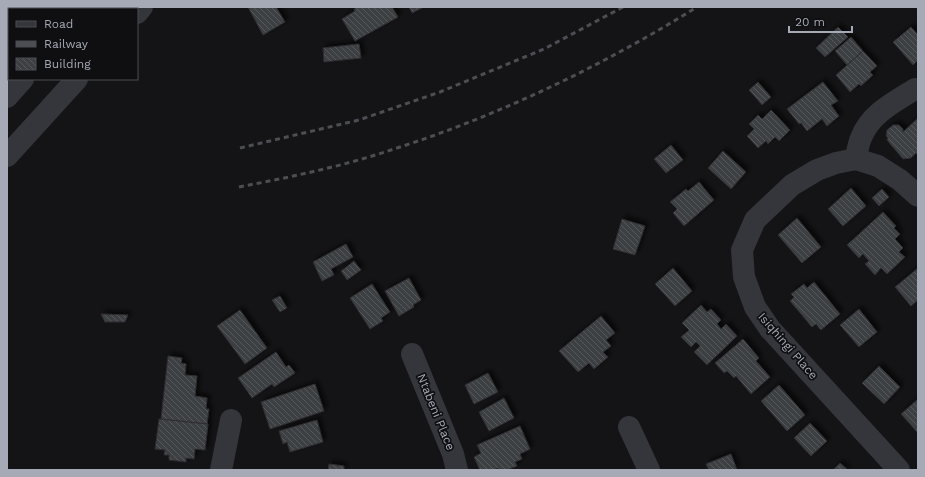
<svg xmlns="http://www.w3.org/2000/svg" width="925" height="477" viewBox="0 0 925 477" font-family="'Work Sans',sans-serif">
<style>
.building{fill:url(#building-back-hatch);stroke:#2e2e32;filter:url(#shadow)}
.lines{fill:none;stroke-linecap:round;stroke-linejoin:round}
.service{stroke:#35363b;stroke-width:11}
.minor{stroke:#35363b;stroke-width:22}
.tertiary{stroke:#35363b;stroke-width:22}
.rail{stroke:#4c4e54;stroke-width:3;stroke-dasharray:5 4;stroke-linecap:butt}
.labels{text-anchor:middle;stroke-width:3.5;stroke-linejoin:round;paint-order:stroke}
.street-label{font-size:12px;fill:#a6aab6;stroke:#0f0f11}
</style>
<defs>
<pattern id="building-back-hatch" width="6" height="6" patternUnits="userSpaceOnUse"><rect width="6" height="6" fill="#3e3f43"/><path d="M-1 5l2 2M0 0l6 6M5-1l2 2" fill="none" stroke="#57585c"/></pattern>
<filter id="shadow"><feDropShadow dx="3.5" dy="-3.5" stdDeviation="2" flood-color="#0009"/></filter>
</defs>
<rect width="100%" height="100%" fill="#141416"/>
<g class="building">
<path d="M248 7H276L285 22 263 35Z"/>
<path d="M358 7H392L398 17 355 41 342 19 355 11 354 9Z"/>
<path d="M409 7H424L412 13Z"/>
<path d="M838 27 848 37 825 57 816 48Z"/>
<path d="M911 27 918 35V60L913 65 893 42Z"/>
<path d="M851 37 863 51 847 65 835 51Z"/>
<path d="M359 44 361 58 324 62 323 48Z"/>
<path d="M863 51 877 66 870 72 873 75 861 86 859 84 850 92 836 75Z"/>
<path d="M758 82 771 97 762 105 749 90Z"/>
<path d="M823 82 838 101 831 105 839 116 827 126 822 119 807 131 801 123 799 124 787 109Z"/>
<path d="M771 110 790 130 779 141 775 137 768 144 766 141 758 148 747 136 754 129 749 124 758 115 762 119Z"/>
<path d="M918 118V156L916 153 911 158 903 159 887 140 888 138 886 136 887 130 893 125H899L903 129V132Z"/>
<path d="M671 145 683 160 666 173 654 159Z"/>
<path d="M723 151 746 172 731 189 708 168Z"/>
<path d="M699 182 714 200 684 226 673 213 677 209 670 202 686 189 688 191Z"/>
<path d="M851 188 866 206 843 226 828 209Z"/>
<path d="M882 189 889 197 879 206 872 198Z"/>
<path d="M883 212 896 226 894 228 900 234 895 239 903 248 899 252 905 257 887 274 881 268 875 275 865 264 869 261 863 254 859 258 847 245Z"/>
<path d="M797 218 821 247 802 263 778 235Z"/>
<path d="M622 219 645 226 635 255 613 249Z"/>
<path d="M346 244 353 257 331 269 334 275 322 281 313 262Z"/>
<path d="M354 261 361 270 347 280 341 271Z"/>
<path d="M673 268 692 291 675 306 655 284Z"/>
<path d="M918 268V300L911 306 895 287Z"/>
<path d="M409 278 421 300 413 305 414 307 399 316 385 291Z"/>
<path d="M814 282 840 314 821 330 816 324 812 327 790 301 794 297 791 294 804 284 807 288Z"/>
<path d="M372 284 390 312 381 318 383 321 370 329 350 298Z"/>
<path d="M280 296 287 308 280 312 272 300Z"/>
<path d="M701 305 707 312 711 309 721 320 717 324 721 329 726 324 737 336 707 365 694 352 700 346 696 342 691 347 681 337 689 330 682 323Z"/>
<path d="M859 309 877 332 859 347 840 325Z"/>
<path d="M240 310 267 348 245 364 217 326Z"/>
<path d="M101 314 128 315 125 322H105Z"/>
<path d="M601 316 615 333 606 340 611 346 603 352 608 357 594 369 589 363 578 372 559 351Z"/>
<path d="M743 339 759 358 756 361 770 377 751 394 736 376 734 378 727 371 724 373 715 363Z"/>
<path d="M276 352 286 367 289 365 295 373 274 387 272 384 252 398 238 378Z"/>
<path d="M168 356 182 358 181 363 186 364 185 375 197 376 195 396 207 398 206 409H209L207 424 161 419Z"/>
<path d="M879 366 900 387 884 404 862 383Z"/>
<path d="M488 373 498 392 474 404 465 385Z"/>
<path d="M315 384 324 411 270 429 261 402Z"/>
<path d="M779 385 805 415 787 431 761 401Z"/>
<path d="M504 398 514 418 489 431 479 412Z"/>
<path d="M918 399V433L901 414Z"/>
<path d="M159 419 208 424 205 450 195 449 194 459 186 458V462L169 460V455H164L165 450 155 449Z"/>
<path d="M317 420 323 442 290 452 287 442 283 444 279 431Z"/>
<path d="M810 423 827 441 811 456 794 438Z"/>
<path d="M520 426 530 449 520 454 522 459 515 462 517 466 507 470H499L498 468 494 470H480L474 457 481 453 477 445Z"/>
<path d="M731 454 737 470H709L706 464Z"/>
<path d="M840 463 848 470H833Z"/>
<path d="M329 464 344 466V470H328Z"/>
</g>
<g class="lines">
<path class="service" d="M7 51 9 52"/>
<g class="minor">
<path d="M856 159 878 166 900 180 918 196"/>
<path d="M412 354 453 454 457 470"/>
<path d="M629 427 649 470"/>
<path d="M221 470 231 420"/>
<path d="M899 470 770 329 755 307 744 277 742 250 755 220 792 185 817 170 836 163 856 159C857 152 858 145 861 138 870 114 894 102 915 89"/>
</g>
<g class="tertiary">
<path d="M86 9 88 7"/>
<path d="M137 13 142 7"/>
<path d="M7 97 23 79"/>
<path d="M7 156 77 79"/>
</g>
<g class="rail">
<path d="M240 148 359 120 440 92 544 49 623 7"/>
<path d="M239 187C291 177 344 166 394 149 500 115 602 66 697 7"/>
</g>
</g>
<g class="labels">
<g class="street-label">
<text transform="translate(788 346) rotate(49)" y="4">Isiqhingi Place</text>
<text transform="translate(436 412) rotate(68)" y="4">Ntabeni Place</text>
</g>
</g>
<rect width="925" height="477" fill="none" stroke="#a6aab6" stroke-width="16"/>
<rect x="8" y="8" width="130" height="72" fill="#0f0f11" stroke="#4b4d53"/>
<rect x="16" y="21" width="20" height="6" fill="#35363b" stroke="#4b4d53"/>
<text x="44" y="28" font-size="12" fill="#a6aab6">Road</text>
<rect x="16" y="41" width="20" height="6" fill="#4c4e54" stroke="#4b4d53"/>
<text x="44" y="48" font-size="12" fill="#a6aab6">Railway</text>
<rect x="16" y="58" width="20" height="12" fill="url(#building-back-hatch)" stroke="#4b4d53"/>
<text x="44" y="68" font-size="12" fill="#a6aab6">Building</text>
<path d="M789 26v6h63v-6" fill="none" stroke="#a6aab6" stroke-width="2"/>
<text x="795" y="26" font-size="12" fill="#a6aab6" stroke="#0f0f11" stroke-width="3" paint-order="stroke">20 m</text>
</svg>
